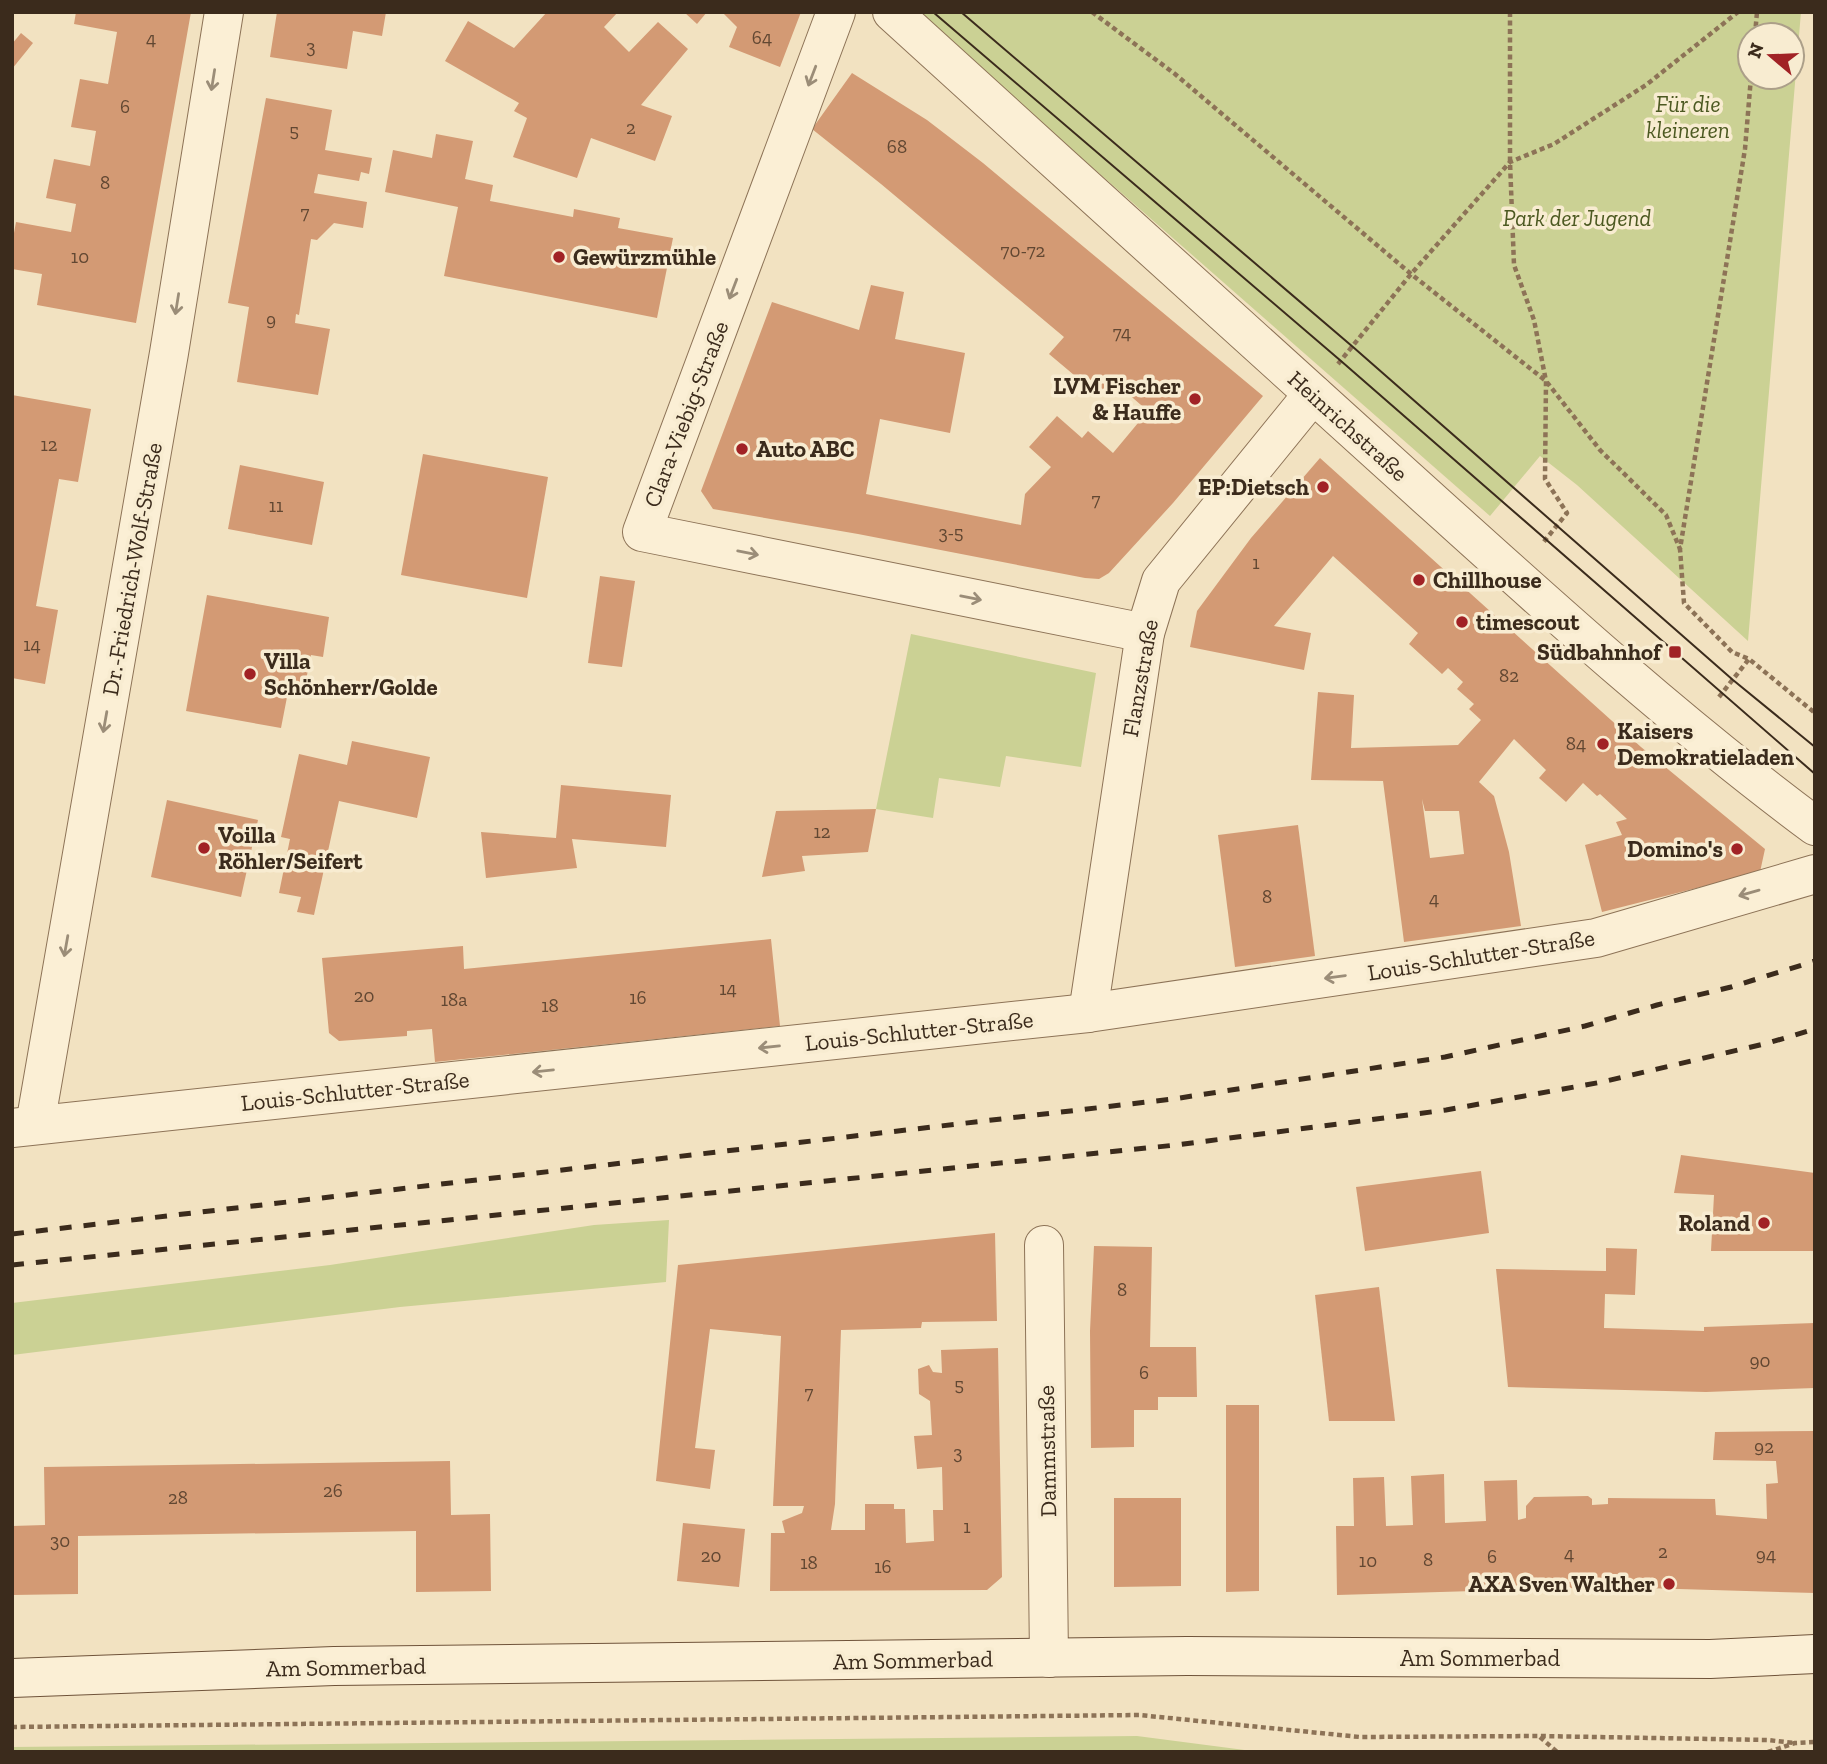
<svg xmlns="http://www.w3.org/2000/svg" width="1827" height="1764" viewBox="0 0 1827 1764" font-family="'Zilla Slab',serif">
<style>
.green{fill:#cbd194;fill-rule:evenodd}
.building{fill:#d39a74;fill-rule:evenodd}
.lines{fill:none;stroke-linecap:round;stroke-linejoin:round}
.minor-casing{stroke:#8d7357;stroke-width:40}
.secondary-casing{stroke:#6f533a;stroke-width:40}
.path{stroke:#8d7357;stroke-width:4.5;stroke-dasharray:5 3.5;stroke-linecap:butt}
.minor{stroke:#fbefd5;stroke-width:38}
.secondary{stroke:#fbefd5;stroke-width:38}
.tram{stroke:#3b2b1c;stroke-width:2}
.rail{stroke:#3b2b1c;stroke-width:5;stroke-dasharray:12 12;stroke-linecap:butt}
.oneway{stroke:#9b8d78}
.poi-dot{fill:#a12225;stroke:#f8ecd1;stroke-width:2.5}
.labels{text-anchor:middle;stroke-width:7;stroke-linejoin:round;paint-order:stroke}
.number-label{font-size:19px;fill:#614732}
.park-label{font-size:23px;font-style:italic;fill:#4c5921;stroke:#f8ecd1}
.poi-label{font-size:23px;font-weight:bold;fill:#3b2b1c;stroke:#f8ecd1;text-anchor:start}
.street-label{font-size:23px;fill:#3b2b1c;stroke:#f8ecd1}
</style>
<rect width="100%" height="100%" fill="#f2e2c1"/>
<g class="green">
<path d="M915 12H1801L1748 641 1577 485 1540 456 1490 516ZM1750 35H1792V77H1750Z"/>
<path d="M911 634 1096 673 1081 767 1006 756 1000 787 939 778 933 818 876 809Z"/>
<path d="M669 1220 666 1282 400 1307 12 1355V1303L330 1265 594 1225Z"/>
<path d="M1137 1736 1260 1752H12V1747Z"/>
</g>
<g class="building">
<path d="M76 12H191L136 323 37 305 42 274 12 269V244L16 222 71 232 76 204 46 198 54 159 90 166 96 131 71 127 80 79 108 84 117 32 74 24Z"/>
<path d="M277 12H386L382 36 353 31 347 69 270 57Z"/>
<path d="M547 12H618L604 27 629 52 658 22 688 49 641 105 672 116 655 161 591 138 577 178 513 157 527 118 514 111 519 103 445 61 468 21 514 48Z"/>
<path d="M684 12H707L697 24Z"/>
<path d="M722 12H801L780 67 729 47 737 27Z"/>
<path d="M21 33 33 43 12 69V44Z"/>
<path d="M852 73 927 120 983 163 1263 396 1173 503 1109 573 1099 579 1085 578 858 534 713 509 701 491 772 302 859 330 871 285 904 292 895 339 965 353 950 433 880 419 866 494 1021 525 1025 494 1051 467 1029 447 1057 416 1082 438 1088 431 1113 453 1148 411 1112 380 1099 396 1049 354 1064 337 881 184 812 129Z"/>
<path d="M266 98 332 110 325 150 372 158 369 174 361 172 359 181 318 174 314 193 367 202 363 228 334 223 317 240 311 239 299 315 296 314 295 323 330 329 318 395 237 382 249 307 228 303Z"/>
<path d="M436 134 473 141 465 179 493 185 490 201 573 217 574 209 620 218 618 228 673 238 657 318 444 276 458 207 385 192 393 150 432 158Z"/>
<path d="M12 395 91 409 78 482 59 479 36 606 58 610 45 684 12 678Z"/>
<path d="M423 454 548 477 527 598 401 575Z"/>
<path d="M1320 458 1641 747 1765 849 1760 872 1602 912 1585 845 1622 835 1616 822 1627 819 1600 794 1597 796 1583 783 1566 802 1539 778 1546 770 1514 739 1479 782 1494 796 1509 852 1521 926 1404 942 1383 781 1311 780 1318 692 1354 695 1351 748 1458 745 1481 720 1469 709 1474 704 1457 689 1463 682 1448 668 1442 674 1409 644 1418 633 1333 556 1274 626 1311 633 1304 670 1190 647 1197 611 1251 538ZM1422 799 1425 811H1459L1464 854 1430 858Z"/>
<path d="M240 465 324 482 312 545 228 529Z"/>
<path d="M600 576 635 581 622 667 588 663Z"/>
<path d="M207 595 329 617 323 657 311 655 303 695 288 692 281 728 186 711Z"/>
<path d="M352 741 430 757 417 818 339 801 314 915 297 912 301 897 279 893 290 839 281 837 299 754 347 765Z"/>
<path d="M561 785 671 795 666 847 572 839 577 868 486 878 481 832 556 838Z"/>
<path d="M167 800 258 820 241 897 151 877Z"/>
<path d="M876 809 868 852 802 856 805 871 762 877 776 811Z"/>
<path d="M1298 825 1315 956 1235 967 1218 835Z"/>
<path d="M771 939 780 1026 435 1062 432 1029 407 1031V1036L339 1041 329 1033 322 958 463 946 464 969Z"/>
<path d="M1681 1155 1815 1173V1251H1711L1714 1195 1674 1193Z"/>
<path d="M1481 1171 1489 1233 1365 1251 1356 1187Z"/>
<path d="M995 1233 997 1321 922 1322 921 1328 841 1330 835 1504 831 1530H865V1504H894V1509H905L906 1543 934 1541 933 1510H943L942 1467 917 1469 914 1436 932 1435 930 1401 919 1394 918 1369 929 1365 933 1372 942 1373 941 1350 998 1348 1002 1577 987 1590 770 1591 771 1533H785L782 1521 802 1513 804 1506H773L781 1336 710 1329 695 1448 715 1450 710 1489 656 1481 678 1265Z"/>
<path d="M1094 1246 1152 1247 1150 1347H1196L1197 1397H1158V1410H1134V1447L1091 1448 1090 1331Z"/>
<path d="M1606 1248 1637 1249 1635 1295 1605 1294 1604 1328 1704 1331V1327L1815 1323V1388L1706 1392 1508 1387 1496 1269 1606 1271Z"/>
<path d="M1379 1287 1395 1421H1329L1315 1295Z"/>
<path d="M1226 1405H1259V1591L1226 1592Z"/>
<path d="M1815 1431V1593L1611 1587 1337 1595 1336 1526H1354L1353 1478 1384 1477 1386 1526 1413 1525 1411 1476 1444 1474 1445 1523 1486 1521 1484 1481 1517 1480 1518 1520 1526 1518V1506L1534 1497 1588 1496 1592 1499V1505L1608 1504V1498L1715 1499 1716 1515 1767 1519 1766 1484 1778 1483 1776 1461 1713 1460 1715 1432Z"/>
<path d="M450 1461 451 1515 490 1514 491 1591 416 1592V1531L78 1536V1594L12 1595V1526L45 1525 44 1467Z"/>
<path d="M1114 1498H1181V1586L1114 1587Z"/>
<path d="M683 1523 745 1529 739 1587 677 1581Z"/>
</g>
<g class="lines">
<defs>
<g id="minor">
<path d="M836 12 642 532 1145 633"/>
<path d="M892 12C1063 167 1233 323 1405 477 1538 597 1671 719 1815 826"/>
<path d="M1088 1013 1145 633 1161 581 1313 394"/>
<path d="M35 1125 169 353 224 12"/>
<path d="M12 1128 1088 1013 1596 938 1815 874"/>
<path d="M1044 1245 1049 1658"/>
</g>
<path id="secondary" d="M12 1678 334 1666 1187 1656 1710 1659 1815 1654"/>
</defs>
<use href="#minor" class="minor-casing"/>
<use href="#secondary" class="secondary-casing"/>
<g class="path">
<path d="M1092 12 1175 74 1411 274 1546 381 1600 450 1666 515 1680 549"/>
<path d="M1510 12V162L1514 265 1534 320 1546 381 1545 479 1567 513 1542 544"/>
<path d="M1755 35 1757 12"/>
<path d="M1751 77 1745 149 1680 549 1684 603 1732 652 1749 659 1815 713"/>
<path d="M1338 364 1411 274 1510 162 1554 144 1646 85 1738 12"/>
<path d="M1719 697 1749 659"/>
<path d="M12 1727 1139 1715 1360 1737 1539 1736 1767 1740 1795 1743"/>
<path d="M1540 1737 1557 1752"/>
<path d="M1768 1752 1795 1743 1815 1742"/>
</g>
<use href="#minor" class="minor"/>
<use href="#secondary" class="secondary"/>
<g class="tram">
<path d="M933 12 1341 361 1815 774"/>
<path d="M961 12 1353 347 1733 680 1815 747"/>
</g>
<g class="rail">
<path d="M12 1234 1173 1099 1445 1057 1585 1026 1657 1005 1731 987 1815 961"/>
<path d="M12 1265 1176 1145 1446 1110 1602 1082 1768 1043 1815 1029"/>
</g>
</g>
<defs><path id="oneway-shaft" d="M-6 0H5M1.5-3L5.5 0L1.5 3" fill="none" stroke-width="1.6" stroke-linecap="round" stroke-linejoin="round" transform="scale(1.75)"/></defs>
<g class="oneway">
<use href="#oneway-shaft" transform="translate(812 76) rotate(111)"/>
<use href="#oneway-shaft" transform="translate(213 80) rotate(99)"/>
<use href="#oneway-shaft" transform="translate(733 289) rotate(111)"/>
<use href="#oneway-shaft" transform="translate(177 304) rotate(99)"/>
<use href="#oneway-shaft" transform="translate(748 553) rotate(11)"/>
<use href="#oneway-shaft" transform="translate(971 598) rotate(11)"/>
<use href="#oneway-shaft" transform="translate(105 722) rotate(100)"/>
<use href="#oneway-shaft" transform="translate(1749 893) rotate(164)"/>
<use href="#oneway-shaft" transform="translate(66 946) rotate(100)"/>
<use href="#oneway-shaft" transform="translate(1335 977) rotate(172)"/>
<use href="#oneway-shaft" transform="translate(769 1047) rotate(174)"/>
<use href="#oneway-shaft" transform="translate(543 1071) rotate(174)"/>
</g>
<g class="poi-dot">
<circle cx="559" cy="257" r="7"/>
<circle cx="1195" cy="399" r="7"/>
<circle cx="742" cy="449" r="7"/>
<circle cx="1323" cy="487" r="7"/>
<circle cx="1419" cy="580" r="7"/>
<circle cx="1462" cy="622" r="7"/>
<rect x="1668" y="645" width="14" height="14" rx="3.5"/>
<circle cx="250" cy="674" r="7"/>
<circle cx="1603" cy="744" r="7"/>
<circle cx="204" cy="848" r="7"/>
<circle cx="1737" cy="849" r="7"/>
<circle cx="1764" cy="1223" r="7"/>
<circle cx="1669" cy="1584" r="7"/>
</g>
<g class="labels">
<g class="number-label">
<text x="762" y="44">64</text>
<text x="151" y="45">4</text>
<text x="311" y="53">3</text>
<text x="125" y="113">6</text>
<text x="631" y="134">2</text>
<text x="294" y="137">5</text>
<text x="897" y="153">68</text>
<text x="105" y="189">8</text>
<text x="305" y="219">7</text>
<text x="1023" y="257">70-72</text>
<text x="80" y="263">10</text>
<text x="271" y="326">9</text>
<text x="1122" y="339">74</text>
<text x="49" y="451">12</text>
<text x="1096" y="506">7</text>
<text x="276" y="512">11</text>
<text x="951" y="539">3-5</text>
<text x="1256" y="569">1</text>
<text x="32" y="651">14</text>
<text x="1509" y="682">82</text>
<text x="1576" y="750">84</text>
<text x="822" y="838">12</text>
<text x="1267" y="903">8</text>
<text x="1434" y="905">4</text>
<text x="728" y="995">14</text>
<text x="364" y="1002">20</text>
<text x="638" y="1004">16</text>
<text x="454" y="1006">18a</text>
<text x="550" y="1012">18</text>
<text x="1122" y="1296">8</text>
<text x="1760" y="1367">90</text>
<text x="1144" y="1379">6</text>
<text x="959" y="1391">5</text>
<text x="809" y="1399">7</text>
<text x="1764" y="1453">92</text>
<text x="958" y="1459">3</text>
<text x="333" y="1497">26</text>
<text x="178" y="1504">28</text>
<text x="967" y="1533">1</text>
<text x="60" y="1547">30</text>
<text x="1663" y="1558">2</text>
<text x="1569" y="1560">4</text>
<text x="1766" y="1561">94</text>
<text x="711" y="1562">20</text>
<text x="1492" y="1563">6</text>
<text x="1428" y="1566">8</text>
<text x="1368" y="1567">10</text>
<text x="809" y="1569">18</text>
<text x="883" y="1573">16</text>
</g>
<g class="park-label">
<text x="1688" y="112">Für die<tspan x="1688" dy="26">kleineren</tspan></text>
<text x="1577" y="226">Park der Jugend</text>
</g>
<g class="poi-label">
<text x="573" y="265">Gewürzmühle</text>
<text x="1181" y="394" text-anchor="end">LVM Fischer<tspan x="1181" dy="26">&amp; Hauffe</tspan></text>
<text x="756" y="457">Auto ABC</text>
<text x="1309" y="495" text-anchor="end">EP:Dietsch</text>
<text x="1433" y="588">Chillhouse</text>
<text x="1476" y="630">timescout</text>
<text x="1661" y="660" text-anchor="end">Südbahnhof</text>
<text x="264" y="669">Villa<tspan x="264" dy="26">Schönherr/Golde</tspan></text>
<text x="1617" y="739">Kaisers<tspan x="1617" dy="26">Demokratieladen</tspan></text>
<text x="218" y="843">Voilla<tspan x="218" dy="26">Röhler/Seifert</tspan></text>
<text x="1723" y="857" text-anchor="end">Domino's</text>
<text x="1750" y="1231" text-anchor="end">Roland</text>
<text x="1655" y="1592" text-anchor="end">AXA Sven Walther</text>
</g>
<g class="street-label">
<text transform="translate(686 414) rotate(-69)" y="8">Clara-Viebig-Straße</text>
<text transform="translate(1348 426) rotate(42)" y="8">Heinrichstraße</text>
<text transform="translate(132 569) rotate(-80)" y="8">Dr.-Friedrich-Wolf-Straße</text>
<text transform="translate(1140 678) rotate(-80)" y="8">Flanzstraße</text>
<text transform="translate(1481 955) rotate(-9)" y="8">Louis-Schlutter-Straße</text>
<text transform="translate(919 1031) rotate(-6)" y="8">Louis-Schlutter-Straße</text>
<text transform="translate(355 1091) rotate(-6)" y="8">Louis-Schlutter-Straße</text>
<text transform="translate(1047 1451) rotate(-91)" y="8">Dammstraße</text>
<text x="1480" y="1666">Am Sommerbad</text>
<text transform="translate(913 1660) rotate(-1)" y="8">Am Sommerbad</text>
<text transform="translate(346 1667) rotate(-1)" y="8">Am Sommerbad</text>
</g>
</g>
<rect width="1827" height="1764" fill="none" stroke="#3b2b1c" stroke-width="28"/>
<g transform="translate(1771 56) rotate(289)"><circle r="33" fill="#f8ecd1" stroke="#ac9f89" stroke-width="2"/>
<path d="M0-5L12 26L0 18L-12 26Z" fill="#a12225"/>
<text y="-10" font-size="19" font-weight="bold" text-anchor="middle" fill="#3b2b1c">N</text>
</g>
</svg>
